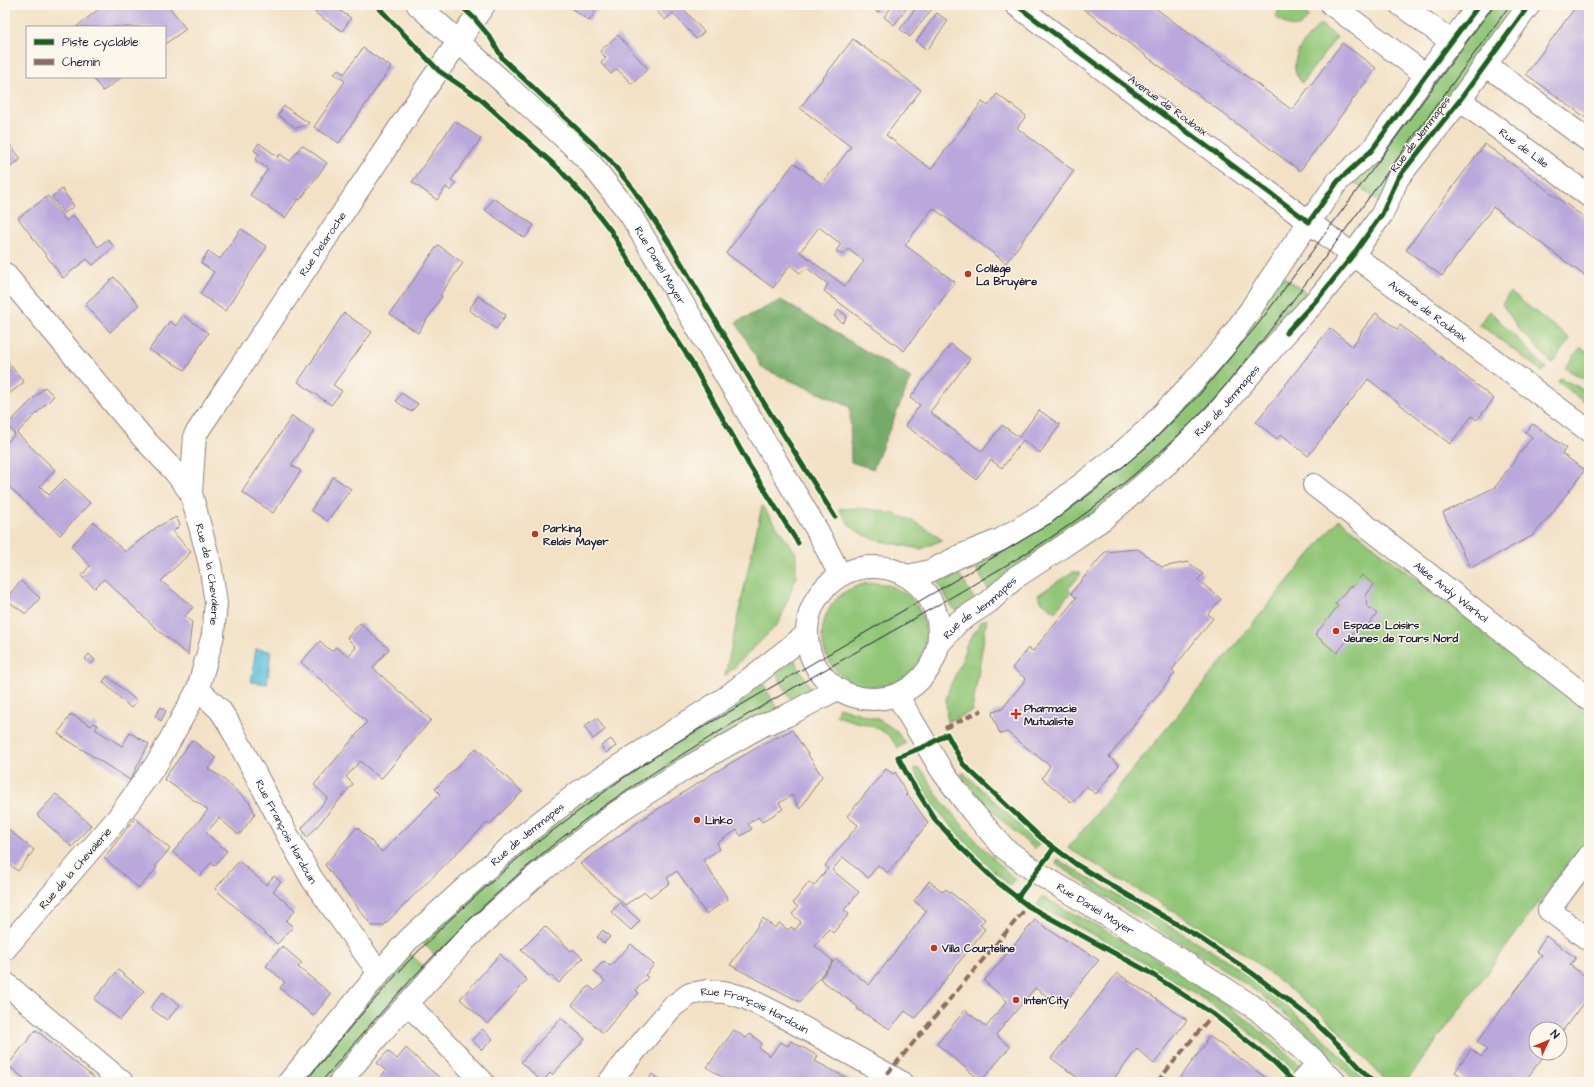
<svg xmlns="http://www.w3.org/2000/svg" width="1594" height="1087" viewBox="0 0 1594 1087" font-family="'Architects Daughter',sans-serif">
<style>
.green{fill:#91c677;stroke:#5a7459}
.forest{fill:#74ab68;stroke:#4b6652}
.water{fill:#5ec1dc;stroke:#40728c}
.building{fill:#baa8dc;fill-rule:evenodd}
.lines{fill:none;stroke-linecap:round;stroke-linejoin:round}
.minor-casing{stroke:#8a8280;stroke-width:24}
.major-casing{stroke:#8a8280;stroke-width:24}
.minor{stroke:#fff;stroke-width:22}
.major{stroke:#fff;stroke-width:22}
.tram{stroke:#22223b;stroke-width:1}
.quiet{stroke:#8d6e63;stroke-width:4;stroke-dasharray:8 4;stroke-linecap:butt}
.cycleway-casing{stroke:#fbf7ec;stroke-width:8}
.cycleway{stroke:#1b5e20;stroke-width:5}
.poi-dot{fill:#c8321e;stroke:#fbf7ec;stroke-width:1.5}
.labels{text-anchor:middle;stroke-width:3;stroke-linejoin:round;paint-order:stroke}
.street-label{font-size:11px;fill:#22223b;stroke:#fbf7ec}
.poi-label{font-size:11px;font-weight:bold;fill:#22223b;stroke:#fbf7ec;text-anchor:start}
</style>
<rect width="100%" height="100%" fill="#fbf7ec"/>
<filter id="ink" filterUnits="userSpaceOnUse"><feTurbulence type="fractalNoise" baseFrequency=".025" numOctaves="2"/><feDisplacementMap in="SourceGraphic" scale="8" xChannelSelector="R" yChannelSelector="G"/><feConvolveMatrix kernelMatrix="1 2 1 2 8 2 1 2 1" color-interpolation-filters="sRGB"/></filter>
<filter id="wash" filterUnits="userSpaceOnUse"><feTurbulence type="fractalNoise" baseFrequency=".012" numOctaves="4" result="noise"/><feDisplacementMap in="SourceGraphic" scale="16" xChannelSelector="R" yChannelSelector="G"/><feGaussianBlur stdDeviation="0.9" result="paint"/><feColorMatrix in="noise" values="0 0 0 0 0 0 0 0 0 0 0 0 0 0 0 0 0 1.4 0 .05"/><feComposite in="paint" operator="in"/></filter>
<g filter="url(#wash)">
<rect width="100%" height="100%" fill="#f3e1c6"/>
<g class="green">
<path d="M1274 5H1295L1309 16 1299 27 1289 26 1276 17 1279 9Z"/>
<path d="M1489 5H1521L1381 203 1352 181Z"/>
<path d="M1320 24 1337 37 1302 83C1299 79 1295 74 1295 69 1293 50 1309 37 1320 24Z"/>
<path d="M1282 276 1311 296 1231 388 1131 486 989 591 970 558 1080 496Z"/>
<path d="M1510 292 1570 339 1552 363 1519 329 1502 304Z"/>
<path d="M1490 311 1546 368 1543 372 1479 324Z"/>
<path d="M1581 347 1589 353V382L1565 368Z"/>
<path d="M1560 378 1589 392V406L1558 382Z"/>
<path d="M762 506 796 553V577L779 623 725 676Z"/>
<path d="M858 508C892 511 915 518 942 540L921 549 881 541 864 535 850 526 839 509Z"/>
<path d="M1339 519 1589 714V835L1406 1082H1387L1321 1013 1243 953 1068 848Z"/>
<path d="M956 569 975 600 957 611 953 609 937 581V578Z"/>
<path d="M1072 572H1078L1081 574 1068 589 1071 592 1055 612 1041 601 1038 595Z"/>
<circle cx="874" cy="635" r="52"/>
<path d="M987 619 972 711 947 722 946 700 949 689 963 658 966 645 982 621Z"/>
<path d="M794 659 813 693 794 704 774 670Z"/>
<path d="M760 678 779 712 746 724 439 959 419 939 564 813Z"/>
<path d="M839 707 880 720 895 730 906 743 898 748C895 744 892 739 888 735 873 723 852 723 836 715Z"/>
<path d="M914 768C927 769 930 786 937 795 961 825 987 853 1015 879L1010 886C981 859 952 832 930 799 924 790 920 781 915 772Z"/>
<path d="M962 773H964L1040 844 1035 849C1007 826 985 805 962 776Z"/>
<path d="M1058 860 1222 957 1253 979 1316 1031 1367 1082H1356C1323 1047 1287 1012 1247 985 1203 954 1154 929 1109 899 1091 887 1074 875 1056 864Z"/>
<path d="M1042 897C1087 921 1132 943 1175 970 1227 1002 1274 1040 1318 1082H1306C1281 1059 1255 1035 1227 1015 1167 973 1102 939 1037 905Z"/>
<path d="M405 950 428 970 332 1082H298Z"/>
</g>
<path class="forest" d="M781 300 911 378 873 469 851 462 850 407 762 368 736 322Z"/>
<path class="water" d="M256 649 271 651 267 684 251 682Z"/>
<g id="blocks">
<g class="building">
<path d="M104 5H168L186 29 165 44V27H76Z"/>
<path d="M320 5H331L351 18 342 31 315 13Z"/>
<path d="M567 5H600L589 21Z"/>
<path d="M651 5H680L704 32 696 39 673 13 665 20Z"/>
<path d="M868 5H883L878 13Z"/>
<path d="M893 5H909L894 25 884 17Z"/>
<path d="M918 5H926L932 9 910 37 900 29Z"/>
<path d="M1078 5H1151L1292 110 1342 43 1376 68 1300 171Z"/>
<path d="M1577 5H1589V61L1586 64 1589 66V120L1526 74Z"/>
<path d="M937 13 948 21 927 50 916 41Z"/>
<path d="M618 35 648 69 632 84 617 69 611 74 601 63 606 58 600 51Z"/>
<path d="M853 39 921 90 886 135 931 169 982 102 988 106 997 94 1026 116 1017 128 1074 171 1006 263 933 208 905 245 955 282 904 351 824 291 828 284 807 268 800 273 790 265 773 288 726 253 794 163 822 184 851 147 800 108ZM819 227 841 244 836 251 843 255 848 249 864 261 845 286 800 252Z"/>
<path d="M363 48 391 67 339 143 314 127 345 81 334 74 338 69 344 74Z"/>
<path d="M92 77H122L103 91Z"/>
<path d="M284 106 309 123 307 125 296 128 278 115Z"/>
<path d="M455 121 481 139 451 180 456 183 451 191 446 187 437 200 412 182Z"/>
<path d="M5 138 21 159 5 171Z"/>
<path d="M259 143 278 157 280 154 290 161 302 145 327 163 300 200 298 199 285 218 250 195 268 169 255 160 259 154 254 150Z"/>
<path d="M1485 144 1589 221V279L1493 207 1442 276 1406 250Z"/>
<path d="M62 189 74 206 64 214 52 197Z"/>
<path d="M48 196 66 221 73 215 98 247 108 239 114 247 93 265 87 259 63 278 18 218Z"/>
<path d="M493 198 534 225 525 238 485 210Z"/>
<path d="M241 229 267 247 225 311 200 294 214 272 201 263 208 251 220 259Z"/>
<path d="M438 245 463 263 440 295 442 296 418 333 390 314Z"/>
<path d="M114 277 139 305 110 332 85 304Z"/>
<path d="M478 296 506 315 496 329 469 310Z"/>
<path d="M839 310 847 316 843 323 834 316Z"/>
<path d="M344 313 372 332 333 385 342 391 331 405 298 382Z"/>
<path d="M1376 313 1397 329 1400 325 1494 399 1477 420 1472 416 1450 444 1368 379 1308 456 1281 434 1277 439 1256 422 1330 328 1352 346 1361 334 1360 333Z"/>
<path d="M183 315 208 333 185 370 149 350 170 321 176 326Z"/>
<path d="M951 344 970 359 930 412 982 452 1002 425 1019 437 1039 410 1060 425 1040 453 1023 440 1002 468 991 460 976 479 905 425 920 405 910 398Z"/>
<path d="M5 359 24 382 5 397Z"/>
<path d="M45 387 54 396 17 433 55 470 40 486 49 495 65 479 90 503 60 535 5 483V445L15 434 7 425Z"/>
<path d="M401 393 418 404 411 412 396 401Z"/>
<path d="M292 416 314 431 291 465 301 471 273 513 242 492Z"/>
<path d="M1533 424 1566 448 1562 454 1585 470 1545 522 1532 536 1471 568 1443 513 1495 487 1532 437 1525 432Z"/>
<path d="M333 477 351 489 327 521 311 510Z"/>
<path d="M176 517 180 525 173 532 191 552 161 581 193 607 185 616 192 622 188 655 159 631 104 579 95 588 81 576 90 566 71 546 94 522 125 552 157 527Z"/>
<path d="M1138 549 1162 567 1188 562 1203 574 1198 580 1221 599 1208 614 1213 618 1172 670 1175 673 1109 757 1119 765 1096 794 1086 786 1072 803 1042 778 1050 766 1007 732 1002 734 999 732 992 714 993 712 1002 709 1026 679 1012 668 1028 648 1033 651 1055 624 1076 598 1071 593 1105 552Z"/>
<path d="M1362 575 1374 585 1366 595 1367 606 1377 614 1366 628 1360 624 1337 653 1315 635 1338 606 1335 604 1350 586 1352 587Z"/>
<path d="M21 581 40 598 26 614 5 599Z"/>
<path d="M360 623 389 649 373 668 431 720 381 779 360 761 346 777 353 784 307 838 302 828 328 798 314 785 367 722 301 662 320 641 331 651 336 647 348 657 356 647 347 638Z"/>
<path d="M89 654 95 660 91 664 85 659Z"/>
<path d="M107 676 137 701 131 708 103 682Z"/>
<path d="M161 707 166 711 161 721 155 716Z"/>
<path d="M71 714 91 726 93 723 98 725 95 729 122 746 130 733 149 744 130 780 58 734Z"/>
<path d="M597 718 605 730 593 739 584 726Z"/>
<path d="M792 730 822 776 800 809 792 795 779 803 783 809 762 822 758 817 748 824 752 829 741 836 737 830 717 843 720 849 703 860 728 899 706 914 677 871 667 878 670 883 650 897 645 892 625 905 580 864 635 824 712 774 765 743Z"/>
<path d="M611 739 616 746 606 753 601 746Z"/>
<path d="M192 740 216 758 208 769 220 776 250 803 255 814 239 835 219 818 206 833 227 851 214 866 211 863 200 876 173 852 208 810 164 779Z"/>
<path d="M476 748 522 792 489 825 487 823 383 926H372L325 865 357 827 382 852 440 794 435 789Z"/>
<path d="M886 769 893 774 895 772 907 794 905 795 909 796 928 823 888 873 878 865 868 878 843 857 832 870 859 892 844 910 849 914 833 933 829 929 815 946 833 961 800 1002 730 965 763 918 775 928 779 923 788 930 791 927 795 930 801 922 792 914 798 907 793 903 809 882 814 886 828 868 825 866 858 825 847 816Z"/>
<path d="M56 794 91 825 72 847 37 815Z"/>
<path d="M135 818 170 849 155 866 157 868 139 888 104 858Z"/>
<path d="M5 827 34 850 18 871 5 861Z"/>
<path d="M239 861 266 885 274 876 281 882 273 891 295 910 286 921 293 927 277 944 215 889Z"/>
<path d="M929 881 943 892 946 889 985 919 980 925 985 929 915 1018 905 1011 890 1029 857 1009 858 1007 820 979 836 959 869 985 927 911 914 901Z"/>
<path d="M620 903 640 921 631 930 611 912Z"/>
<path d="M1035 920 1054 933 1099 960 1062 1006 1035 988 996 1035 1010 1047 981 1081 937 1044 965 1010 986 1027 1007 1001 984 981Z"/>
<path d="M545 926 571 951 573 949 583 958 559 983 550 975 549 976 521 950Z"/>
<path d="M603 930 610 937 604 943 597 937Z"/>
<path d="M1546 936 1576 958 1570 965 1589 979V1000L1587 998 1560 1034V1029H1536V1053H1546L1524 1082H1463L1465 1079 1455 1072 1471 1049 1481 1057 1487 1050 1477 1042 1542 955 1536 951Z"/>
<path d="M631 944 654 965 645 975 648 977 636 990 639 993 603 1033 572 1005 589 986 595 991 605 981 594 971 604 961 610 966Z"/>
<path d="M282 946 302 963 298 967 331 994 313 1016 280 988 285 982 266 966Z"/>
<path d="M500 954 527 980 488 1024 460 999Z"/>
<path d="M118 970 144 991 120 1020 94 999Z"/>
<path d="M1117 973 1187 1020 1154 1064 1137 1049 1111 1082H1083L1051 1058Z"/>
<path d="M163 992 180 1005 167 1020 150 1008Z"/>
<path d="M561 1018 585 1039 552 1075 550 1073 542 1082 521 1062Z"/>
<path d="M482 1029 493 1039 482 1050 472 1040Z"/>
<path d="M36 1030 99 1082H28L8 1065Z"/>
<path d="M734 1030 746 1038 750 1034 762 1043 759 1048 770 1056 780 1042 788 1046 791 1041 818 1056 815 1061 854 1082H729L707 1067Z"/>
<path d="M1209 1036 1237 1056 1271 1082H1177L1206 1043 1205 1041Z"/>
<path d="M406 1048 421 1062 445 1082H385L380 1077 386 1071 377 1063 388 1051 397 1059Z"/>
<path d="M652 1074 663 1082H647Z"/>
</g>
</g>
</g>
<g filter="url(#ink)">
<use href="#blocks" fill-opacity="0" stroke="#8a8280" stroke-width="1"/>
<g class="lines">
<defs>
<g id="minor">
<path id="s1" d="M1016 5 1309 222 1589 431"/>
<path d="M1332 5 1426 75"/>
<path d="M1401 5 1452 42"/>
<path d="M1485 64 1589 141"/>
<path id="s2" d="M1460 100 1589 196"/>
<path id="s3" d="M5 274 143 438 175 472 191 493 210 564 216 603 213 635 198 689 159 760 117 819 5 949"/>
<path id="s4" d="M1314 485 1589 699"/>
<path id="s5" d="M191 493 195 435 424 91 484 5"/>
<path d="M908 576 930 571 960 556 1000 540 1045 513 1119 455 1147 430 1194 381 1227 343 1251 309 1280 264 1338 181 1371 151 1426 75 1479 5"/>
<path id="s6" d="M939 644 958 622 989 602 1016 577 1059 549 1103 519 1166 465 1219 411 1286 333 1321 295 1353 255 1382 214 1398 178 1460 100 1529 5"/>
<path id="s7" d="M198 689 220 710 228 722 288 836 312 879 379 973"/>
<path d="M1589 856 1549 910 1589 940"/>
<path d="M5 983 122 1082"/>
<path d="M408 1004 483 1082"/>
<path id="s8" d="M289 1082 379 973 408 940 519 839 580 791 728 696 807 634"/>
<path d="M340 1082 379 1035 466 939 532 879 616 813 685 769 763 725 788 715 837 689"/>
<path id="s9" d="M609 1082 672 1007 690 994 707 991 724 992 746 998 782 1016 901 1082"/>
<path d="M1301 1082 1318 1064"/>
</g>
<g id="major">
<path id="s10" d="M418 5 569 142 591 164 630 214 817 530 840 575"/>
<circle cx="873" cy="633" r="66"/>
<path id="s11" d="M897 695 942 771 972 811 1004 848 1036 872 1190 966 1258 1010 1314 1060 1335 1082"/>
</g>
</defs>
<use href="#minor" class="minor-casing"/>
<use href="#major" class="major-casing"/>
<use href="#minor" class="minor"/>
<use href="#major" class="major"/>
<g class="tram">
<path d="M305 1082 353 1024 405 965 444 925 526 851 572 816 619 781 674 744 947 585 1051 523 1095 490 1150 444 1199 395 1259 323 1494 5"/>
<path d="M321 1082C412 974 509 869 627 790 727 723 833 666 936 606 995 572 1055 539 1108 496 1144 467 1179 437 1210 403 1259 348 1302 288 1346 229 1401 154 1455 79 1510 5"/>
</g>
<g class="quiet">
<path d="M945 728 982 710"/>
<path d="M887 1074 1028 906"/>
<path d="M1157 1082 1213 1014"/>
</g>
<defs>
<g id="cycleway">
<path d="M376 5 439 71 479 98 559 169 588 201 611 231 661 315 689 358 749 465 798 543"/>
<path d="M460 5 474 18 490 37 503 59 609 159 634 190 670 244 764 403 835 517"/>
<path d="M1016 5 1309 222 1338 181 1371 151 1426 75 1479 5"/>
<path d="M1286 333 1321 295 1353 255 1382 214 1398 178 1460 100 1529 5"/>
<path d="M1017 898 1054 848"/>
<path d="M1294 1082 1274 1062 1213 1014 1147 971 1028 906 996 881 961 848 934 818 909 778 898 757 928 745 947 734 963 764 1040 837 1077 865 1197 936 1252 973 1307 1015 1341 1047 1373 1082"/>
</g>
</defs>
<use href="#cycleway" class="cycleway-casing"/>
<use href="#cycleway" class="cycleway"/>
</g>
</g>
<g class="poi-dot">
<circle cx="968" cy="274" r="4"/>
<circle cx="535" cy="534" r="4"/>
<circle cx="1336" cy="631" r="4"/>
<path d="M1014 708h4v4h4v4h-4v4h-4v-4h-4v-4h4z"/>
<circle cx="697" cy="820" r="4"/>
<circle cx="934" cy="948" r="4"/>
<circle cx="1016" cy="1000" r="4"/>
</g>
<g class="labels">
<g class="street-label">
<text transform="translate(1168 105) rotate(36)" y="4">Avenue de Roubaix</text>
<text transform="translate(1420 134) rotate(-53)" y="4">Rue de Jemmapes</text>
<text dy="4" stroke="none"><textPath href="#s2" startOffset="80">Rue de Lille</textPath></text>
<text dy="4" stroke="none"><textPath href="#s5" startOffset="288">Rue Delaroche</textPath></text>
<text dy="4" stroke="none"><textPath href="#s10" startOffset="358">Rue Daniel Mayer</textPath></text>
<text dy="4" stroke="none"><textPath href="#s1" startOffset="513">Avenue de Roubaix</textPath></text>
<text dy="4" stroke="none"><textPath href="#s6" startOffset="379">Rue de Jemmapes</textPath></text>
<text dy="4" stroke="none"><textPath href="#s3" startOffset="371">Rue de la Chevalerie</textPath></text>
<text dy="4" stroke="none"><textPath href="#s4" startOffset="174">Allée Andy Warhol</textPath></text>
<text dy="4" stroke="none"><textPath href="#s6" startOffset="55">Rue de Jemmapes</textPath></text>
<text dy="4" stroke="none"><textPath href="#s7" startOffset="169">Rue François Hardouin</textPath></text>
<text dy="4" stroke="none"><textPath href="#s8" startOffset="345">Rue de Jemmapes</textPath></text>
<text transform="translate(75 868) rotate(-49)" y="4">Rue de la Chevalerie</text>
<text dy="4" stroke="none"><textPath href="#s11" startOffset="297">Rue Daniel Mayer</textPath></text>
<text dy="4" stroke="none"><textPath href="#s9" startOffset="189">Rue François Hardouin</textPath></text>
</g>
<g class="poi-label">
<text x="976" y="272">Collège<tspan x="976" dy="13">La Bruyère</tspan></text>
<text x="543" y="532">Parking<tspan x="543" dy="13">Relais Mayer</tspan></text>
<text x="1344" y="629">Espace Loisirs<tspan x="1344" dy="13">Jeunes de Tours Nord</tspan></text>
<text x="1024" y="712">Pharmacie<tspan x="1024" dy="13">Mutualiste</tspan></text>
<text x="705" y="824">Linko</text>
<text x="942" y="952">Villa Courteline</text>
<text x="1024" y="1004">Inten'City</text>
</g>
</g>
<rect width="1594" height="1087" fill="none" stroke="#fbf7ec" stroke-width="20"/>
<rect x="26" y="26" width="140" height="52" fill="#fbf7ec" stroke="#a4a2a5"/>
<rect x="34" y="39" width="20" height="6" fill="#1b5e20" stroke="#a4a2a5"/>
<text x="62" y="46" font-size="12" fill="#22223b">Piste cyclable</text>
<rect x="34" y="59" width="20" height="6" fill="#8d6e63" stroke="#a4a2a5"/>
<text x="62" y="66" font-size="12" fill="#22223b">Chemin</text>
<g transform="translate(1548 1041) rotate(46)"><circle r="19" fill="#fbf7ec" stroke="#a4a2a5"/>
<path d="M0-3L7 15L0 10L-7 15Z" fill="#c8321e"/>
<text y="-6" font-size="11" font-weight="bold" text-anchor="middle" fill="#22223b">N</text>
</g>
</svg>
